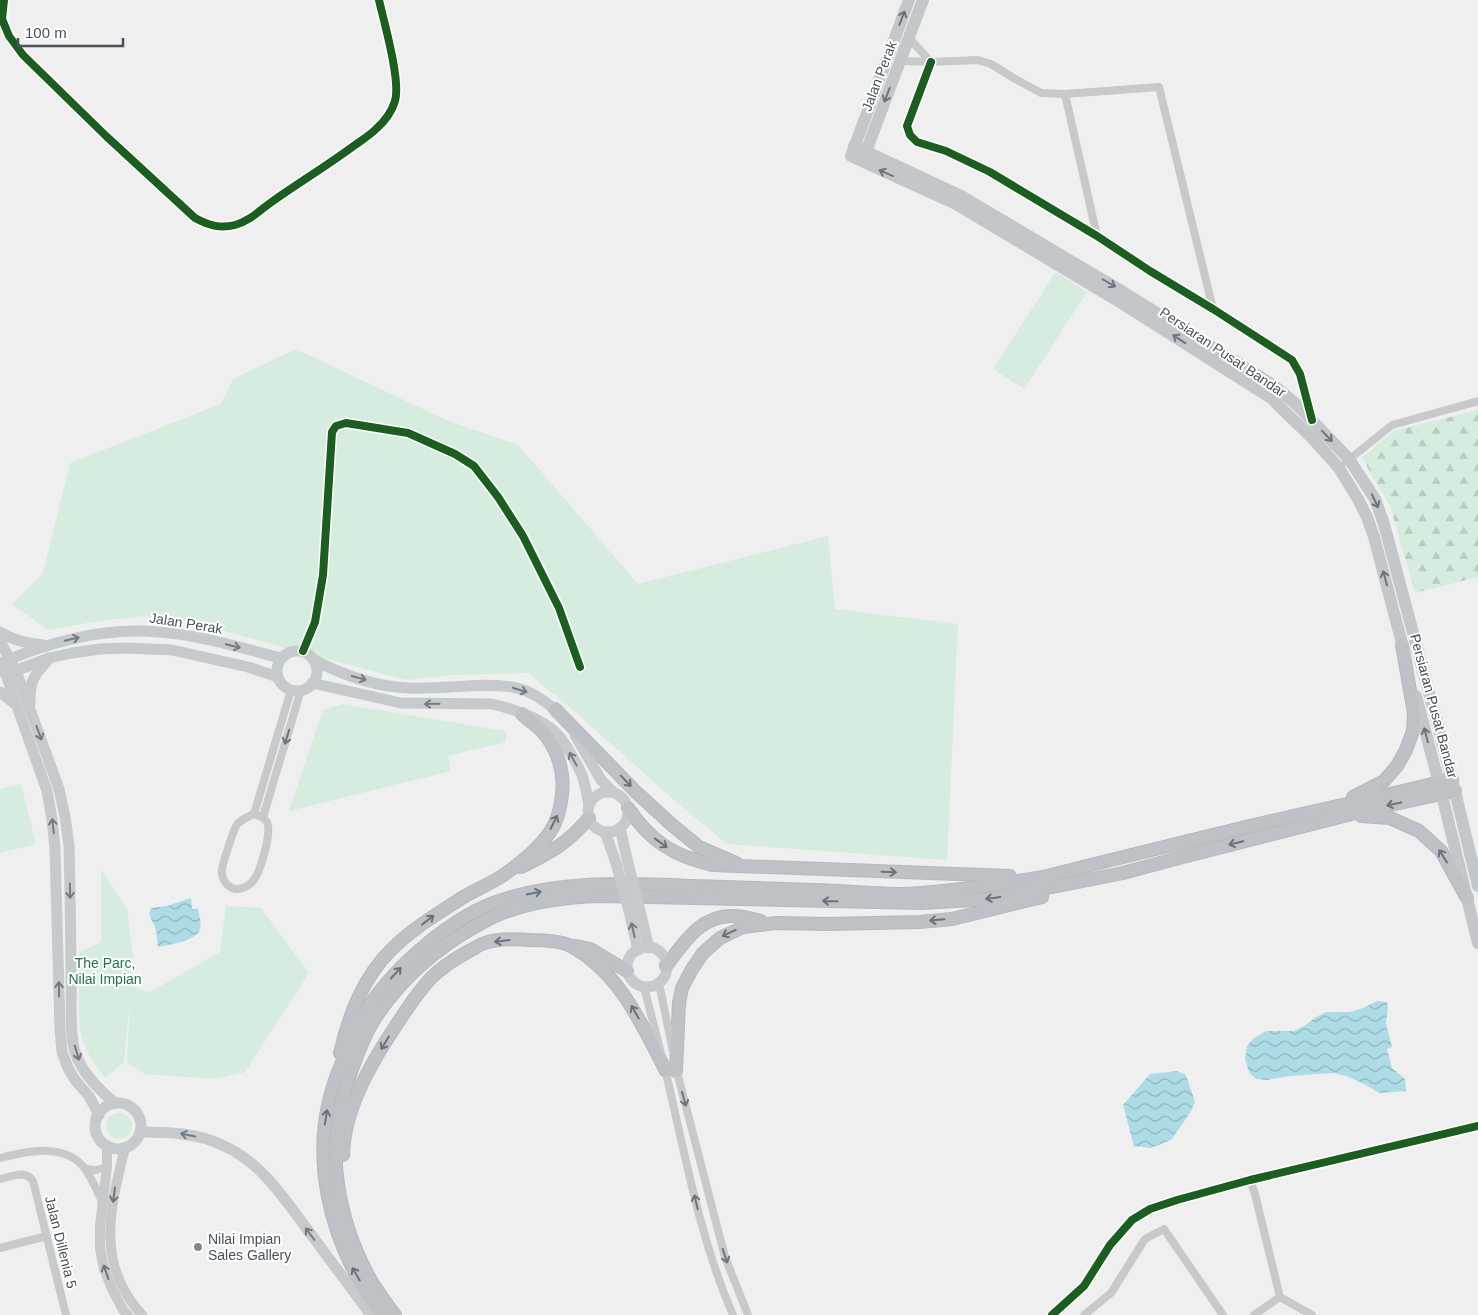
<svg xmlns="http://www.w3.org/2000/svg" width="1478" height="1315" viewBox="0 0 1478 1315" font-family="Helvetica,sans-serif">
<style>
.green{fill:#d5ecde}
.forest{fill:url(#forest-firs)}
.water{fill:url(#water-waves)}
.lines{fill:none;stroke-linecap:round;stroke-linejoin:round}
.trunk-casing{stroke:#b4b9be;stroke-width:14}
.minor{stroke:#c7c9ca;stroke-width:8}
.tertiary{stroke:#c7c9ca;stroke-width:10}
.secondary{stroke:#c7cacc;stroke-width:11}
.primary{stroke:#c4c7ca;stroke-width:12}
.trunk{stroke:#bec2c6;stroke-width:12}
.secondary-bridge{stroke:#c7cacc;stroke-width:11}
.cycleway-casing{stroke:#fff;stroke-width:11}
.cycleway{stroke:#1b5e20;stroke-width:8}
.oneway{stroke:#6d747b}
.oneway2{stroke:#747b81}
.oneway3{stroke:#6e757b}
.oneway4{stroke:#6b737a}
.poi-dot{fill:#82888e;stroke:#fff;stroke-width:2}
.labels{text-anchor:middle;stroke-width:4;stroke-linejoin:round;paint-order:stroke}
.street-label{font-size:14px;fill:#485159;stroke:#fff}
.park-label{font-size:14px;fill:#1f7448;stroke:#fff}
.poi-label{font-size:14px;fill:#485159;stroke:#fff;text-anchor:start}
</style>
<defs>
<pattern id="forest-firs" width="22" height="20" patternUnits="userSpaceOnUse" patternTransform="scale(1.25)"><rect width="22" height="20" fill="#d5ecde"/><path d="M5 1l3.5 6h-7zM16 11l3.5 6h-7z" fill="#b8ccc1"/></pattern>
<pattern id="water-waves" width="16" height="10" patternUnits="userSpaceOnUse" patternTransform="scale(1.25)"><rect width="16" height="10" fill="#addce7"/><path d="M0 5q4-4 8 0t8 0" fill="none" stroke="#8fb5be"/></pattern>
</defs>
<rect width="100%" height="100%" fill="#efefef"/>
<g class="green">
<path d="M1055 273H1058L1087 292 1024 389 993 369Z"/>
<path d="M296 349 446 420 518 445 638 584 828 536 835 609 958 624 947 860 727 844 674 800 574 711 528 673 452 675 406 680 164 615 104 620 48 630 12 604 43 573 70 463 221 404 233 379Z"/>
<path d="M342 704 506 731V742L448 756 451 771 289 811 323 710Z"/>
<path d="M21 784 36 844 0 853V789Z"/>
<path d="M101 869 127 909 133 956 131 986 150 992 220 952 226 906 261 908 309 973 245 1072 215 1079 145 1074 127 1062 130 1002 124 1062 105 1078C97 1067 89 1057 84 1044 76 1022 79 978 79 953L101 942Z"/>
<circle cx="119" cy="1126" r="13"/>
</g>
<path class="forest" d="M1478 410V577L1415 593 1390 506 1362 458 1393 431Z"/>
<g class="water">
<path d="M191 898 192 909H198C199 915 202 924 200 929 197 941 168 945 158 947 157 941 157 933 155 927 152 919 147 916 151 908L167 906Z"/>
<path d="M1377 1001 1387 1002 1388 1008 1386 1023 1392 1047 1387 1049 1392 1068 1405 1079 1406 1091 1379 1093 1364 1084 1346 1076 1333 1073 1290 1076 1267 1080 1256 1079 1249 1072 1245 1059 1247 1046 1254 1038 1266 1031H1294L1304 1026 1316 1017 1326 1012H1351L1363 1008Z"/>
<path d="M1177 1071 1186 1075 1195 1102 1190 1113 1171 1140 1151 1148 1134 1146 1123 1105 1150 1074Z"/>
</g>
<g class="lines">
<defs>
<g id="trunk">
<path d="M555 709 636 792 672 825 699 847 736 863"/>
<path d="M1353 797 1384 781 1397 766 1406 750 1413 731 1414 713 1402 645"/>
<path d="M628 808C650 841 674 856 712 865L1010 876"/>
<path d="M1361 816 1390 818 1419 831 1441 851 1467 898"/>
<path d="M521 867C551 852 567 844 589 818"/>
<path d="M576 946 590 949 627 971"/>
<path d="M666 966C684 943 701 914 734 916 743 916 753 919 761 921"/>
<path d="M340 1053C349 1015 363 977 392 949 413 928 440 912 465 896 477 889 490 884 502 876 521 863 545 845 555 823 559 814 561 804 562 794 565 771 557 748 542 731 536 725 528 720 522 714"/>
<path d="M676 1071 679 1003 682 988 692 969 703 953 720 938 743 927 776 923 827 924 920 922 952 919 1042 897"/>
<path d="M343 1155C344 1109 370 1065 395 1027 406 1010 417 993 431 978 443 966 456 958 471 950 475 948 480 944 485 943 498 938 516 939 530 940 541 940 561 941 571 946 620 973 641 1023 666 1071"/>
<path d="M381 1315C329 1243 304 1150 341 1065 347 1049 353 1033 362 1018 387 973 445 922 493 903 555 880 625 883 690 886 732 887 774 889 815 890 842 891 869 893 896 894 922 894 952 890 977 887 999 884 1021 881 1043 877 1064 872 1086 866 1107 861 1148 851 1188 841 1229 831 1303 813 1378 798 1452 779"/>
<path d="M395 1315C387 1305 380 1294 373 1284 355 1253 343 1219 338 1184 332 1146 338 1108 351 1072 357 1055 364 1036 374 1020 399 981 436 948 476 926 484 922 492 917 500 914 532 901 566 897 600 896L921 903 991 899 1123 873 1175 859 1367 810 1455 791"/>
</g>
</defs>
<use href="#trunk" class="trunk-casing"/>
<g class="minor">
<path d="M4 0 2 19 9 36 23 55 106 136 195 218C208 225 220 229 235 225 250 221 260 210 273 201 300 182 328 165 355 145 362 140 370 135 376 129 384 122 392 111 395 101 401 81 384 22 379 0"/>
<path d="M909 38 931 62"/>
<path d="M900 61 931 62 978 60 991 64 1017 80 1041 93 1065 94 1159 87 1213 309"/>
<path d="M931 62 907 126 910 135 917 142 946 151 990 172 1097 236 1150 271 1213 309 1292 360 1300 374 1311 417"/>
<path d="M1065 94 1097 236"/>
<path d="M1346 462 1392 425 1478 401"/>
<path d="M303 651 315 622 323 575 332 432 336 426 346 423 408 433 455 454 474 466 498 497 523 536 559 608 580 667"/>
<path d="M254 814C260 816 264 817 267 822 272 832 260 876 251 883 246 888 236 891 230 887 225 884 221 876 222 870 222 865 233 832 236 826 239 820 248 817 254 814Z"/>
<path d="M254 814 291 690"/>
<path d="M263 817 301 690"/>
<path d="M659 983 673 1052"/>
<path d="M644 987 661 1053"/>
<path d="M676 1068 725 1257 748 1315"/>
<path d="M665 1069C685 1152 699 1237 733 1315"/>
<path d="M0 1158C28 1151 66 1142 86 1170 92 1179 97 1191 102 1201"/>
<path d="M86 1169 96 1170 107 1167"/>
<path d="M0 1179C12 1177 25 1169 33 1181L66 1315"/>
<path d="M1250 1180 1255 1194 1280 1297 1312 1315"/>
<path d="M0 1248 47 1236"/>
<path d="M1052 1315 1084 1286 1110 1245 1132 1220 1150 1209 1177 1200 1250 1180 1478 1126"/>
<path d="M1084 1315 1111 1293 1145 1239 1164 1229 1223 1315"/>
<path d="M1254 1315 1280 1297"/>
</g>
<g class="tertiary">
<path d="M107 1145V1167L100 1225V1248L104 1269 112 1289 123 1310 128 1315"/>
<path d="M125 1148C110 1208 95 1264 142 1315"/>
</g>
<g class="secondary">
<path d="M0 632C14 641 27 643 43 645"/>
<path d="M0 641 16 671 59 789 65 817 69 845C70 890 71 934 71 979 72 1001 69 1033 75 1052 82 1073 99 1090 115 1103"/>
<circle cx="297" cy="671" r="20"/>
<path d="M314 660C343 675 377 687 409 688 443 690 478 682 512 687 530 690 550 703 561 717"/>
<path d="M3 662C52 641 105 627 159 632 200 635 241 648 281 658"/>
<path d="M0 664 6 675 47 791 52 819 55 848 60 1029 62 1052 68 1068 75 1080 89 1096 99 1115"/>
<path d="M10 673 49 658 72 653 100 649 127 648 172 650 248 667 278 677"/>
<path d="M312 683 401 703 492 704C513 709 543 719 558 735 566 744 577 764 582 775 585 784 587 795 589 805"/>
<path d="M0 692 15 704"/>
<path d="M30 703C30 694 30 685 34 678 37 671 45 665 49 658"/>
<path d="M575 735 601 780 613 792"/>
<circle cx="608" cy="812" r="20"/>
<path d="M620 828 628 863"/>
<path d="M605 832 616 863"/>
<path d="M629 911 638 950"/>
<path d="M640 911 649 948"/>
<circle cx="647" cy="967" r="20"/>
<circle cx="118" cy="1126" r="23"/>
<path d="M140 1132C168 1132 197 1133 222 1145 262 1162 285 1200 310 1233 330 1260 351 1288 371 1315"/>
</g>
<g class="primary">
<path d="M909 0 851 156 956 204 1115 299 1271 398 1314 440 1339 468 1359 501 1367 517 1374 537 1405 655"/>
<path d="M854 146 961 196 1118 289 1273 385 1296 404 1349 459 1375 499 1384 524 1452 779 1478 886"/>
<path d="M864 157 923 0"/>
<path d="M1416 696 1439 783 1478 943"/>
</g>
<use href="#trunk" class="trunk"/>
<g class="secondary-bridge">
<path d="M616 863 629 911"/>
<path d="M628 863 640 911"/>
</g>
<defs>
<g id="cycleway">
<path d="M4 0 2 19 9 36 23 55 106 136 195 218C208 225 220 229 235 225 250 221 260 210 273 201 300 182 328 165 355 145 362 140 370 135 376 129 384 122 392 111 395 101 401 81 384 22 379 0"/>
<path d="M931 62 907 126 910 135 917 142 946 151 990 172 1097 236 1150 271 1213 309 1292 360 1300 374 1312 420"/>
<path d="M303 651 315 622 323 575 332 432 336 426 346 423 408 433 455 454 474 466 498 497 523 536 559 608 580 667"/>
<path d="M1052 1315 1084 1286 1110 1245 1132 1220 1150 1209 1177 1200 1250 1180 1478 1126"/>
</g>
</defs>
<use href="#cycleway" class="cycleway-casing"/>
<use href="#cycleway" class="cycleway"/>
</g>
<defs><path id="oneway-shaft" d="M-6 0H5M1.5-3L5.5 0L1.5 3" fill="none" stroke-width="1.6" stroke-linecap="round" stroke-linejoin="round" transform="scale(1.25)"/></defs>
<g class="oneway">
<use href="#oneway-shaft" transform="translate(902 18) rotate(-69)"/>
<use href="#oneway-shaft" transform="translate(887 95) rotate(111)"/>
<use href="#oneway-shaft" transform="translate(886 173) rotate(-156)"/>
<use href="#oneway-shaft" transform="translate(1109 283) rotate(30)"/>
<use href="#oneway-shaft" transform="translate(1179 339) rotate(-147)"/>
<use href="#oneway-shaft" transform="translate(1327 436) rotate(46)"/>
<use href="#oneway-shaft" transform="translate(1375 501) rotate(65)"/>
<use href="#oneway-shaft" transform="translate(1385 578) rotate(-105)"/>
<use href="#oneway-shaft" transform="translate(1426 735) rotate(-105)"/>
</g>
<g class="oneway2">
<use href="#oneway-shaft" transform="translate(72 639) rotate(-13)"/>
<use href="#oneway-shaft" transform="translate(233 646) rotate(14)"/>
<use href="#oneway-shaft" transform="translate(359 678) rotate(15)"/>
<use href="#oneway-shaft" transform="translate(520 690) rotate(18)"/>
<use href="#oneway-shaft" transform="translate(432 704) rotate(179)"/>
<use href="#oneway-shaft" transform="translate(39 733) rotate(70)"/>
<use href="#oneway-shaft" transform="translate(573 759) rotate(-119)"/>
<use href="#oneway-shaft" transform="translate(53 826) rotate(-97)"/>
<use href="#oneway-shaft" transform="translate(70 891) rotate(89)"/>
<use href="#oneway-shaft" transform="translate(633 930) rotate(-103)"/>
<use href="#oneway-shaft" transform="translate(59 989) rotate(-91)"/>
<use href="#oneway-shaft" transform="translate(77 1053) rotate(73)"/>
<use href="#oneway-shaft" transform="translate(188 1135) rotate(-169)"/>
<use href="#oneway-shaft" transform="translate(310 1234) rotate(-127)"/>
</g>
<g class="oneway3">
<use href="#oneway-shaft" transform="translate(287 737) rotate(107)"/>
<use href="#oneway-shaft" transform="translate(684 1099) rotate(75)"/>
<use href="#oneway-shaft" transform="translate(114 1195) rotate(97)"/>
<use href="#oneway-shaft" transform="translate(696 1202) rotate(-103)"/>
<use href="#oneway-shaft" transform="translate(725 1256) rotate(72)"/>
<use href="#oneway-shaft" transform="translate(106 1272) rotate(-109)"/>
</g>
<g class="oneway4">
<use href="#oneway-shaft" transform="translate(626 781) rotate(46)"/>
<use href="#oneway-shaft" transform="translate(1394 804) rotate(168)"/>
<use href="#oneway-shaft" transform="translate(554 822) rotate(-64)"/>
<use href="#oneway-shaft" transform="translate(661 843) rotate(36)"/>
<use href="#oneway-shaft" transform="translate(1236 843) rotate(166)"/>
<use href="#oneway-shaft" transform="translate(1443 856) rotate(-122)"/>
<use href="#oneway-shaft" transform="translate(889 872) rotate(2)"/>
<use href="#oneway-shaft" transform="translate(534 893) rotate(-12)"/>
<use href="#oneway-shaft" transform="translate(993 898) rotate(172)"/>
<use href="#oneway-shaft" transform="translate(830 901) rotate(-179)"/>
<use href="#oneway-shaft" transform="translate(428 920) rotate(-38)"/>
<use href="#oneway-shaft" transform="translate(937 920) rotate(175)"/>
<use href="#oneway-shaft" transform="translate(729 933) rotate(155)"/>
<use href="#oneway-shaft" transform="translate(502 941) rotate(173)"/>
<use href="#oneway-shaft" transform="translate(396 973) rotate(-47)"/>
<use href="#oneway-shaft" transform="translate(635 1012) rotate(-120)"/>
<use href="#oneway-shaft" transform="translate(385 1043) rotate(121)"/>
<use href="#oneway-shaft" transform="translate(326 1117) rotate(-81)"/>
<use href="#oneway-shaft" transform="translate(356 1274) rotate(-120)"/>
</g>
<circle class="poi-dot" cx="198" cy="1247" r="5"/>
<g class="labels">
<g class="street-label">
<text transform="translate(879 76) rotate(-69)" y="5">Jalan Perak</text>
<text transform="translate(1223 352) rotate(34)" y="5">Persiaran Pusat Bandar</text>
<text transform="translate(186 623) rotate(9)" y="5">Jalan Perak</text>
<text transform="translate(1434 706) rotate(75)" y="5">Persiaran Pusat Bandar</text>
<text transform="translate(61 1242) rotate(76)" y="5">Jalan Dillenia 5</text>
</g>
<g class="park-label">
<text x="105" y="968">The Parc,<tspan x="105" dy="16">Nilai Impian</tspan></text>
</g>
<g class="poi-label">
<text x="208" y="1244">Nilai Impian<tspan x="208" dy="16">Sales Gallery</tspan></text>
</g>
</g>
<path d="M18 38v8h105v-8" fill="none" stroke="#485159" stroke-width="2.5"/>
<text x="25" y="38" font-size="15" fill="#485159" stroke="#ffffff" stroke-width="4" paint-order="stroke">100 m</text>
</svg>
